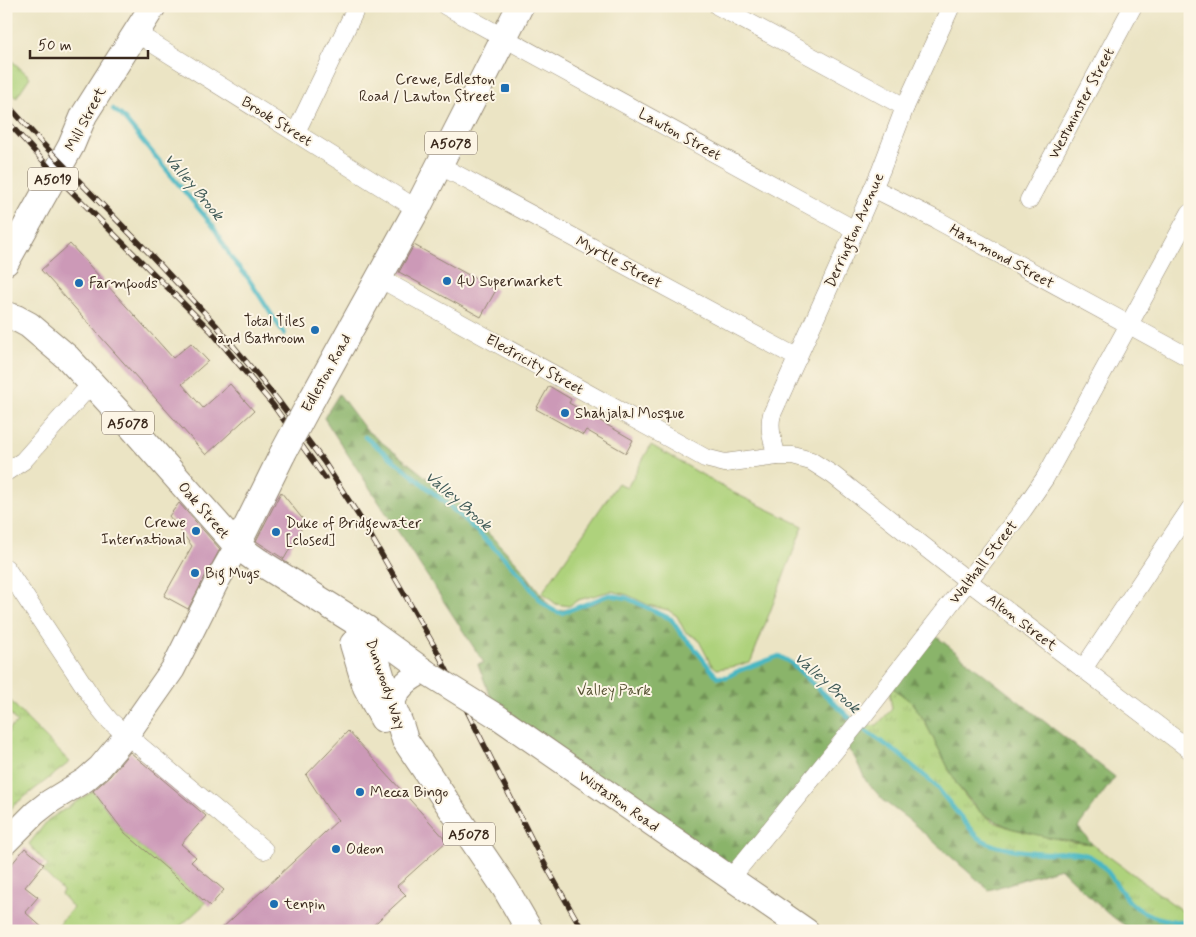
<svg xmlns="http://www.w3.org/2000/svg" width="1196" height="937" viewBox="0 0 1196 937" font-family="Mynerve,sans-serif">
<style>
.grass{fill:url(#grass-tufts);stroke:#747e4c}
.forest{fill:url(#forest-firs);stroke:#626f44}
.garden{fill:#aed27b;stroke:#747e4c}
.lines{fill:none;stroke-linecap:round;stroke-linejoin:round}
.stream{stroke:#49b7c3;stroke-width:4.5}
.building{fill:#cc99b7}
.street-casing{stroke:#938771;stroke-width:19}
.secondary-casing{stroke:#938771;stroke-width:26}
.primary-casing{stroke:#938771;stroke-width:28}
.street{stroke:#fff;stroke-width:18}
.secondary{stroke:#fff;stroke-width:24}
.primary{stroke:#fff;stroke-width:26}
.rail-casing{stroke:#3b2a1e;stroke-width:5.5}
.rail{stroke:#fcf5e5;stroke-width:4;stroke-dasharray:11;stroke-linecap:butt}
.secondary-bridge-casing{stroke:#938771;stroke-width:26;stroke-linecap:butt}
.primary-bridge-casing{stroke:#938771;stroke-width:28;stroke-linecap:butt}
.secondary-bridge{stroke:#fff;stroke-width:24}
.primary-bridge{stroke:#fff;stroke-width:26}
.poi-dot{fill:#1f6fb2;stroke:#fcf5e5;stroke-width:2}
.labels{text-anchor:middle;stroke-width:4;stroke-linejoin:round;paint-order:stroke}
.shield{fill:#fcf5e5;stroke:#75675a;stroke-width:1}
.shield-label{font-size:14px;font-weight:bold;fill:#3b2a1e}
.poi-label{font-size:15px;fill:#3b2a1e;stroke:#fcf5e5;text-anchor:start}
.street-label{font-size:15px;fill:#3b2a1e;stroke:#fcf5e5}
.park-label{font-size:15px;fill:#585435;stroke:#fcf5e5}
.water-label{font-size:16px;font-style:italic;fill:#405b58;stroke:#fcf5e5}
</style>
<defs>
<pattern id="grass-tufts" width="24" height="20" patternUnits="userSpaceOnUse" patternTransform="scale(1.25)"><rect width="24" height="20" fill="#aed27b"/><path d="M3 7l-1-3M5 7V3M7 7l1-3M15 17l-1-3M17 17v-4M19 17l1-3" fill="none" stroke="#97b46a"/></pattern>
<pattern id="forest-firs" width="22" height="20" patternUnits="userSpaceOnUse" patternTransform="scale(1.25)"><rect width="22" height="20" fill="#8ab46b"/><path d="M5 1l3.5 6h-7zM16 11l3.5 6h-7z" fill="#729357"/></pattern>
</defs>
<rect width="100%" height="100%" fill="#fcf5e5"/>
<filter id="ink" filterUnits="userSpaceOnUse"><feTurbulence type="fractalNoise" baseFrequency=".02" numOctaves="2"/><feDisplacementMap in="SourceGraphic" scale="10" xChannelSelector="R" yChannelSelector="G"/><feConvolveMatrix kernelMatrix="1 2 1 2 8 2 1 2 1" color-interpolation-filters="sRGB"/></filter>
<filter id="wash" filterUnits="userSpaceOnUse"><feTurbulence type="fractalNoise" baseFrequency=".0096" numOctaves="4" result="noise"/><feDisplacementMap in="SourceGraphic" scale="20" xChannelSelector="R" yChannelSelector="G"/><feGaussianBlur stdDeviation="1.12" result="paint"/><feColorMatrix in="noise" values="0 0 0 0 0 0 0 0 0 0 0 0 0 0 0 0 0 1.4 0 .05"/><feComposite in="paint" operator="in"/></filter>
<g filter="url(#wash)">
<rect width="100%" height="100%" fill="#ebe4c4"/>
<g class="grass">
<path d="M6 54 12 61 30 77 16 98 6 86Z"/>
<path d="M888 684 912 702 923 718 957 785 970 802 982 814 994 822 1010 828 1073 842 1092 844 1181 910 1190 911V923L1155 917 1142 911 1130 902 1101 862 1073 852 1043 853 997 846 980 838 935 785 899 754 860 727 877 725 892 709Z"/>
<path d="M8 698 27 719 70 762 14 805 8 812 6 811V731L17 723 6 708V699Z"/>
<path d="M93 791 125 833 206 903 175 931H56L62 920 73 908 61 894 63 891 43 871 48 866 29 844 48 820Z"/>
</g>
<g class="forest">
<path d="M339 394 366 430 454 499 498 543 520 566 554 612 596 603 609 595 627 598 671 619 718 677H727L738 671 779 656 822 692 846 716 851 730 860 727 902 757 935 785 980 838 993 845 1043 853 1073 852 1087 855 1101 862 1130 903 1142 911 1155 917 1190 922V931H1133L1107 913 1060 868 989 890 909 820 885 802 866 781 855 758 842 741 730 879 498 717 478 664 484 663 324 418Z"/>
<path d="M933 634 1115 777 1078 827 1092 844 1046 837 1010 828 982 814 957 785 923 718 911 702 888 684Z"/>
</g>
<path class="garden" d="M651 445 732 492 803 526 751 661 737 666 717 669 711 664 698 639 685 632 677 616 668 610 648 605 628 595 611 591 578 600 569 606 556 604 542 593 618 483 627 488Z"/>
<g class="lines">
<g class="stream">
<path d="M113 109 122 116 213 226 232 259 248 278 284 334"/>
<path d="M365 437C417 479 470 521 516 570 530 584 540 609 562 613L609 595 627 598 671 619 681 634 692 645 712 671 718 677H727L738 671 779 656 791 663 853 721"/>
<path d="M859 726 899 754 935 785 976 836C981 839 987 843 993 845 1004 849 1034 853 1046 853 1059 853 1074 850 1087 855 1108 863 1115 887 1130 902 1146 918 1169 921 1190 923"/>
</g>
</g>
<g id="blocks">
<g class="building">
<path d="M70 244 173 358 191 343 208 361 182 384 203 408 230 384 254 411 206 455 41 270Z"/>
<path d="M414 245 496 290 481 317 399 272Z"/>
<path d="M549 386 571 399 569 403 633 440 626 453 586 430 583 435 536 409Z"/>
<path d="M281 492 305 522 284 559 256 541Z"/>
<path d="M179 503 220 549 188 609 164 596 192 546 169 516Z"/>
<path d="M348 731 447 841 397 886 406 895 367 931H219L338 820 328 809 306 775Z"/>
<path d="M130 752 206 816 181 844 196 857 191 862 224 890 210 906 125 833 93 791 110 776Z"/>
<path d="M25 848 44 864 25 887 38 897 25 912 46 931H6V871Z"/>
</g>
</g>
</g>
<g filter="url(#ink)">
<use href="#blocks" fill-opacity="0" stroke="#938771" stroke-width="1"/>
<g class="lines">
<defs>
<g id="street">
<path d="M446 6 855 230"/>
<path d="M718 6 905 107"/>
<path d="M136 33 417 209"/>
<path d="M296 132 357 6"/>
<path d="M439 165 798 358"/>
<path d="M873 188 937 220 1190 358"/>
<path d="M1029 200 1133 6"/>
<path d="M379 278 705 458 725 463 777 456H793L811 461 833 475 968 581 1190 750"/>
<path d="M777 456C773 443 768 428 772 414L855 230 881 170 905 107 951 6"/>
<path d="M6 472 23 461 92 383"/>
<path d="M6 568 97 705 110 721 264 850"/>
<path d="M1083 669 1190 509"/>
<path d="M730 879 864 715 1023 510 1045 478 1190 213"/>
</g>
<g id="secondary">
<path d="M367 629 429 674"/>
<path d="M392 707C396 688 408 679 425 671"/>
<path d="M498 717 807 931"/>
<path d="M6 842 35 813 49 802 85 780 100 767 126 736 173 669 216 583 237 546"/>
</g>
<g id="primary">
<path d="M6 262 71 146 84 115 153 6"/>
<path d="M6 315 16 318 29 325 68 358 122 416 237 546 258 561 367 629 384 685 400 724 405 740 505 888 530 931"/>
<path d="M312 399 417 209 520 6"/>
<path d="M237 546 283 453"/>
<path d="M353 644 366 687 383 719"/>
</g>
</defs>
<use href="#street" class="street-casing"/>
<use href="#secondary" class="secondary-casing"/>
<use href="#primary" class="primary-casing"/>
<use href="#street" class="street"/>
<use href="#secondary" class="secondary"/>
<use href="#primary" class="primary"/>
<defs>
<g id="rail">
<path d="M6 103 43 144 149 253 216 325 277 399 324 462 364 524 436 649 538 852 583 931"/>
<path d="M6 120 67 187 211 331 273 405 325 478"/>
</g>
</defs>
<use href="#rail" class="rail-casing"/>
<use href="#rail" class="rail"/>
<defs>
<path id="secondary-bridge" d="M429 674 498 717"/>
<path id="primary-bridge" d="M283 453 312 399"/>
</defs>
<use href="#secondary-bridge" class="secondary-bridge-casing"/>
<use href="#primary-bridge" class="primary-bridge-casing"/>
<use href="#secondary-bridge" class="secondary-bridge"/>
<use href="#primary-bridge" class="primary-bridge"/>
</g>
</g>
<g class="poi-dot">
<rect x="500" y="83" width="10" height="10" rx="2.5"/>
<circle cx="447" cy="281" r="5"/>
<circle cx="79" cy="283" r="5"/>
<circle cx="315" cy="330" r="5"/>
<circle cx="565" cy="413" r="5"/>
<circle cx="196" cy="531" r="5"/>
<circle cx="276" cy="532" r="5"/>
<circle cx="195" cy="573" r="5"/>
<circle cx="360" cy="792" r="5"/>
<circle cx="336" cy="849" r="5"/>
<circle cx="274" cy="904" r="5"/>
</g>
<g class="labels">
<g class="shield">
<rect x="425" y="131.5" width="52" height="23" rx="4"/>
<rect x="28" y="167.5" width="50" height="23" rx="4"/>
<rect x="102" y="411.5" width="52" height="23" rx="4"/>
<rect x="443" y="822.5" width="52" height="23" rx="4"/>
</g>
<g class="shield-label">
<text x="451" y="148">A5078</text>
<text x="53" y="184">A5019</text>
<text x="128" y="428">A5078</text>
<text x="469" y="839">A5078</text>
</g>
<g class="poi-label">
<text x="495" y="84" text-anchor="end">Crewe, Edleston<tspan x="495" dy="17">Road / Lawton Street</tspan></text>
<text x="457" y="286">4U Supermarket</text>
<text x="89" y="288">Farmfoods</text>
<text x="305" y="326" text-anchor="end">Total Tiles<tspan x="305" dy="17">and Bathroom</tspan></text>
<text x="575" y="418">Shahjalal Mosque</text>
<text x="186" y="527" text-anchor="end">Crewe<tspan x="186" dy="17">International</tspan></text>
<text x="286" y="528">Duke of Bridgewater<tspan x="286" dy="17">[closed]</tspan></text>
<text x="205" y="578">Big Mugs</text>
<text x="370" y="797">Mecca Bingo</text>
<text x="346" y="854">Odeon</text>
<text x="284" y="909">tenpin</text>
</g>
<g class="street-label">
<text transform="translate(1081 103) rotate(-62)" y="5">Westminster Street</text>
<text transform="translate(85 119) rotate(-62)" y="5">Mill Street</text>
<text transform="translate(277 121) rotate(32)" y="5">Brook Street</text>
<text transform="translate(680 134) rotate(29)" y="5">Lawton Street</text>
<text transform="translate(854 230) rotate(-66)" y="5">Derrington Avenue</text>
<text transform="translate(1002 256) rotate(29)" y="5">Hammond Street</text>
<text transform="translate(619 262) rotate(28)" y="5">Myrtle Street</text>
<text transform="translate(535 364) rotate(29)" y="5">Electricity Street</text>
<text transform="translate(326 373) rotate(-61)" y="5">Edleston Road</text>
<text transform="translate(204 510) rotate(49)" y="5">Oak Street</text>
<text transform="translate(983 562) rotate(-52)" y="5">Walthall Street</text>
<text transform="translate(1022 622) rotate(37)" y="5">Alton Street</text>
<text transform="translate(386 684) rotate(71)" y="5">Dunwoody Way</text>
<text transform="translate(619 801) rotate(35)" y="5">Wistaston Road</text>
</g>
<g class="park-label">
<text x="614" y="695">Valley Park</text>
</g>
<g class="water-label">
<text transform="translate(195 186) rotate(50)" y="6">Valley Brook</text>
<text transform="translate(459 500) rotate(41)" y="6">Valley Brook</text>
<text transform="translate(828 682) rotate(42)" y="6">Valley Brook</text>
</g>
</g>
<rect width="1196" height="937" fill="none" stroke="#fcf5e5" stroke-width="25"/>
<path d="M30 50v8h118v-8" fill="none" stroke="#3b2a1e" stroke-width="2.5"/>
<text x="38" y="50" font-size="15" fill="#3b2a1e" stroke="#fcf5e5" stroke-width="4" paint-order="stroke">50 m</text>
</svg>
